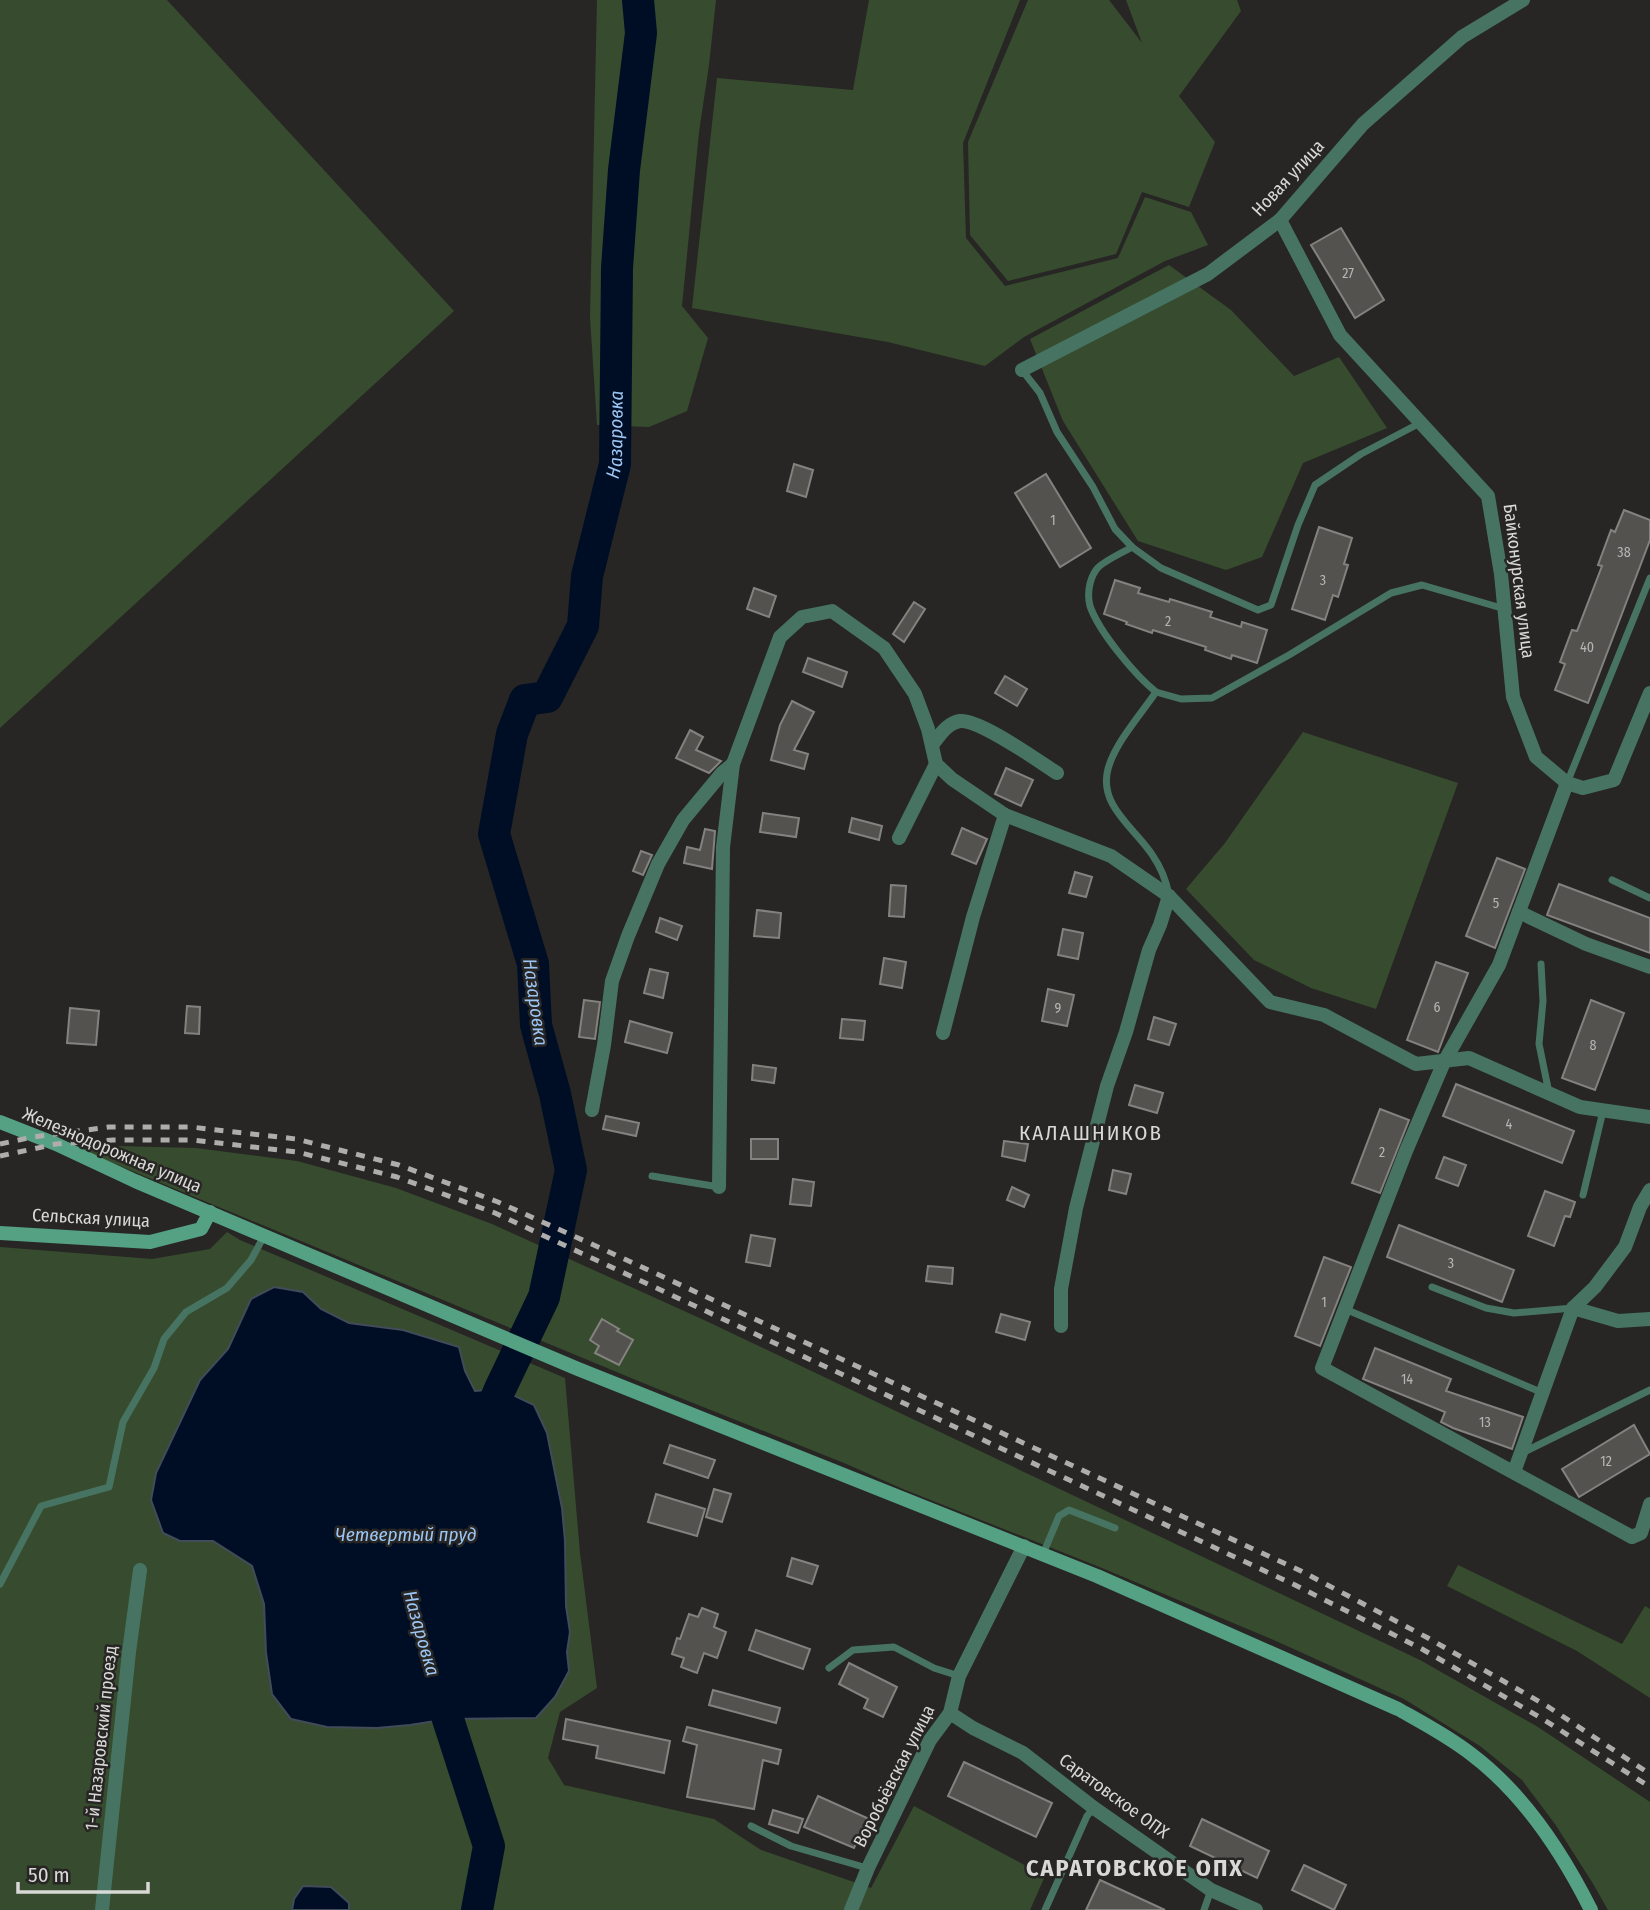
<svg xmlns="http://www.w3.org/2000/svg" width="1650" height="1910" viewBox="0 0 1650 1910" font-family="'Fira Sans Condensed',sans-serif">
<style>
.green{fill:#374c2e;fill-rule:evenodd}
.water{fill:#000e25;stroke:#414b5a;stroke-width:2}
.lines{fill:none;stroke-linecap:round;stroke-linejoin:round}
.river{stroke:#000e25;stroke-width:32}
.building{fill:#53524f;stroke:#83827f;stroke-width:2}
.lane{stroke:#477462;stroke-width:7}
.street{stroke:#477462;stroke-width:14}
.secondary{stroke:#54a184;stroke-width:14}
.rail{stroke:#aeadab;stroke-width:5;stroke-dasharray:9 9;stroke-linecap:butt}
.labels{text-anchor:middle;stroke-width:5;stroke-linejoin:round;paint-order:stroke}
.number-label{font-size:14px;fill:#b7b6b4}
.street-label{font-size:18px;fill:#d8d8d6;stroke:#272624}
.water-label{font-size:19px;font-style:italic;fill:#9cc5f3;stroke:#272624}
.quarter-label{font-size:21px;letter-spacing:2px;fill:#d8d8d6;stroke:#272624}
.district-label{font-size:24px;font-weight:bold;letter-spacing:2px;fill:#d8d8d6;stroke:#272624}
</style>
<rect width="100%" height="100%" fill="#272624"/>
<g class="green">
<path d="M0 0H167L454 311 0 728Z"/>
<path d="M597 0H716L709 65 699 132 682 306 708 338 687 411 649 427 597 425 590 317Z"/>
<path d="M869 0H1020L963 143 966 238 1005 286 1118 258 1145 197 1191 212 1208 245 1165 261 1024 337 985 366 888 342 692 308 717 78 853 90Z"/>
<path d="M1028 0H1109L1142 43 1126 0H1237L1241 11 1179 96 1215 142 1189 207 1142 192 1116 254 1008 281 970 235 968 142Z"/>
<path d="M1169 265 1231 310 1294 376 1339 357 1387 428 1303 463 1262 557 1226 570 1138 541 1063 421 1030 339Z"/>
<path d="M1303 732 1458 783 1376 1009 1311 988 1254 960 1186 889 1225 843Z"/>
<path d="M117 1146 196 1148 297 1161 396 1188 492 1224 704 1320 1420 1660 1538 1727 1650 1802V1910H1608L1592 1882 1555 1824 1522 1780 1480 1746 1404 1699 1276 1641 1102 1568 903 1489 844 1463 653 1387 79 1149Z"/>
<path d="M227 1232 240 1240 565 1378 580 1553 597 1688 560 1712 548 1758 564 1785 714 1819 761 1850 871 1888 914 1806 1045 1876 1030 1910H349V1903L294 1899 292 1910H0V1247L152 1259 210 1249ZM303 1292 321 1309 349 1323 403 1330 459 1347 465 1372 475 1391 500 1389 547 1433 562 1508 565 1541 566 1606 570 1632 567 1652 569 1671 536 1718 448 1719 410 1725 377 1728 327 1727 266 1653 264 1604 252 1566 213 1541H180L156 1473 200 1380 228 1349 251 1299Z"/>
<path d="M1458 1565 1622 1644 1645 1606 1650 1609V1698L1577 1651 1447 1586Z"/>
</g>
<g class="water">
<path d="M274 1287 303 1292 321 1309 349 1323 403 1330 459 1347 465 1371 475 1391 500 1389 534 1405 547 1433 562 1508 565 1541 566 1606 570 1632 567 1652 569 1671 555 1697 536 1718 448 1719 410 1725 377 1728 327 1727 291 1719 272 1694 266 1653 264 1604 252 1566 213 1541H180L163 1533 151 1500 156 1473 200 1380 228 1349 251 1299Z"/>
<path d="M303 1886 331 1887 349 1903V1910H292L294 1899Z"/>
</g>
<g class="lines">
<g class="river">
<path id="s1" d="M484 1427 500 1389 544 1297 571 1170 555 1094 536 1025 533 964 494 834 512 734 525 700 547 697 583 626 587 576 615 464 617 268 624 170 641 33 638 0"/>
<path d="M435 1679 489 1846 477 1910"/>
</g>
</g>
<g class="building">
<path d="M1341 228 1384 300 1355 318 1311 245Z"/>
<path d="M794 464 813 470 806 497 787 491Z"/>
<path d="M1046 474 1091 548 1060 567 1015 493Z"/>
<path d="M1624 510 1650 520V540L1588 703 1555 690 1565 664 1560 662 1572 630 1577 631 1602 566 1598 565 1611 530 1615 532Z"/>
<path d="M1319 527 1352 538 1344 564 1348 565 1338 597 1333 595 1325 620 1292 609Z"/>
<path d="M1115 580 1140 588 1138 593 1169 602 1170 599 1212 612 1210 617 1241 627 1242 622 1267 630 1257 663 1232 655 1231 659 1205 650 1206 647 1153 630 1152 633 1126 624 1127 622 1104 614Z"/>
<path d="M754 588 776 596 769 617 747 609Z"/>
<path d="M914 602 925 609 904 642 893 634Z"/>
<path d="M808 658 847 672 842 687 803 672Z"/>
<path d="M1005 676 1027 689 1017 706 995 693Z"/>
<path d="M792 701 814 712 794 750 808 754 804 769 771 760 780 725Z"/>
<path d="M690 730 703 737 696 750 721 761 709 773 676 758Z"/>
<path d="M1006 768 1033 780 1021 806 995 794Z"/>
<path d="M763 813 799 818 796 837 760 832Z"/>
<path d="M852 818 882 826 879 840 849 832Z"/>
<path d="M962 828 987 839 976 864 952 854Z"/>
<path d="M705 829 715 831 712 869 684 863 687 847 700 850Z"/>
<path d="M641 851 652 855 643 875 633 871Z"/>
<path d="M1497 858 1525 869 1495 948 1466 936Z"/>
<path d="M1075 872 1092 877 1086 897 1069 893Z"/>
<path d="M1559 884 1650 918V953L1547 915Z"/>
<path d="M891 885 906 886 904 917 889 916Z"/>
<path d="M757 910 781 913 779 938 754 936Z"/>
<path d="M660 918 682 926 677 940 656 932Z"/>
<path d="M1063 929 1083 933 1078 959 1058 955Z"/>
<path d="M884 958 906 962 902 988 880 984Z"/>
<path d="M1436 962 1468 973 1438 1052 1407 1040Z"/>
<path d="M650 969 668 973 663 998 644 993Z"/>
<path d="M1048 989 1074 995 1067 1026 1042 1021Z"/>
<path d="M584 1000 600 1002 595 1039 579 1037Z"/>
<path d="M1591 1000 1624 1013 1595 1090 1562 1078Z"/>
<path d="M187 1006 200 1007 199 1034 185 1033Z"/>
<path d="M70 1008 99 1011 96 1045 67 1043Z"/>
<path d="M1154 1017 1176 1024 1169 1045 1148 1039Z"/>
<path d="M842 1019 865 1021 863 1040 840 1038Z"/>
<path d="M630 1021 672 1033 667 1053 625 1042Z"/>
<path d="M753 1065 776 1068 774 1083 752 1080Z"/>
<path d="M1456 1084 1574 1131 1562 1163 1443 1116Z"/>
<path d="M1135 1085 1163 1093 1157 1113 1129 1105Z"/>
<path d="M1380 1109 1409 1120 1380 1193 1352 1183Z"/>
<path d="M606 1116 639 1123 636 1136 603 1129Z"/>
<rect x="751" y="1139" width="27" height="20"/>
<path d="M1004 1141 1028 1144 1025 1161 1002 1156Z"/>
<path d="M1444 1157 1466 1165 1458 1186 1436 1178Z"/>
<path d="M1113 1170 1131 1174 1126 1194 1109 1190Z"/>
<path d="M793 1179 814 1182 811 1206 790 1204Z"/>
<path d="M1012 1187 1029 1195 1024 1207 1007 1200Z"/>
<path d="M1545 1191 1575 1202 1570 1217 1565 1216 1554 1246 1528 1236Z"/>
<path d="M1399 1225 1514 1270 1502 1302 1387 1257Z"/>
<path d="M751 1235 775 1239 770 1266 746 1262Z"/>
<path d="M1324 1257 1351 1267 1320 1346 1295 1336Z"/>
<path d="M928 1266 953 1268 952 1284 926 1281Z"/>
<path d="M1001 1314 1030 1322 1025 1340 996 1332Z"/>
<path d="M602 1319 619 1329 617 1331 633 1340 619 1365 595 1353 599 1346 590 1340Z"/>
<path d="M1375 1348 1451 1379 1446 1391 1523 1417 1512 1449 1453 1428 1441 1422 1445 1412 1363 1379Z"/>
<path d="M1634 1425 1650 1454 1579 1497 1562 1469Z"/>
<path d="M670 1445 715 1460 708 1478 664 1463Z"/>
<path d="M714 1489 731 1494 722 1522 706 1517Z"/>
<path d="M656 1494 705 1509 697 1536 648 1522Z"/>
<path d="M792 1558 818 1566 812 1584 787 1576Z"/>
<path d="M702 1608 718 1614 714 1627 726 1632 717 1658 704 1653 697 1673 681 1667 684 1658 672 1654 677 1638 680 1639 689 1614 698 1617Z"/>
<path d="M756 1630 810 1649 803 1669 749 1650Z"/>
<path d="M849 1663 897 1687 883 1717 864 1708 868 1699 839 1684Z"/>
<path d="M713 1690 780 1708 776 1723 709 1705Z"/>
<path d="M566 1719 670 1741 664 1773 596 1758 598 1746 563 1739Z"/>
<path d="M687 1727 781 1750 778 1764 763 1760 754 1809 687 1797 697 1745 683 1741Z"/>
<path d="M964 1762 1052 1803 1036 1837 948 1796Z"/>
<path d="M818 1796 867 1818 854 1848 804 1827Z"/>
<path d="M773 1810 803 1819 798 1833 769 1824Z"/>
<path d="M1202 1819 1269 1851 1257 1878 1190 1846Z"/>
<path d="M1304 1865 1346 1885 1334 1910 1292 1890Z"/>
<path d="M1100 1880 1165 1910H1086Z"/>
</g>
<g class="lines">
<g class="lane">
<path d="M1022 370 1040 393 1057 432 1093 487 1115 529 1132 547 1161 568 1258 610 1271 605 1298 525 1315 485 1361 454 1420 423"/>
<path d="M1132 547C1122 553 1101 562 1096 570 1089 580 1087 595 1090 606 1099 632 1135 675 1156 692 1141 714 1115 743 1108 769 1098 806 1136 829 1153 856 1162 869 1166 880 1169 895"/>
<path d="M1156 692 1181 699 1212 698 1289 655 1391 593 1422 585 1505 609"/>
<path d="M1567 783 1650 578"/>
<path d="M1612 880 1650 898"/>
<path d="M1541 964 1543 1001 1539 1044 1549 1093"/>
<path d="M652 1176 719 1187"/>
<path d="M1583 1195 1603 1111"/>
<path d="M1432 1287 1486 1308 1514 1313 1573 1308"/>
<path d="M1345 1309 1543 1393"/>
<path d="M1522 1453 1650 1390"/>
<path d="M1043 1554 1059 1516 1069 1510 1115 1528"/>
<path d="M0 1584 41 1506 109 1487 123 1422 154 1368 164 1339 186 1312 227 1288 251 1260 264 1236"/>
<path d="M829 1668 853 1650 894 1647 934 1668 959 1676"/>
<path d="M751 1826 791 1846 867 1868"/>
<path d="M1045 1910 1087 1816 1094 1808"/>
<path d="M1204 1910 1211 1890"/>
</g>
<g class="street">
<path d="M1280 220 1340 335 1488 496 1501 574 1513 697 1536 757 1567 783 1583 788 1614 780 1650 693"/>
<path d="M1022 370 1208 274 1280 220 1363 124 1462 37 1523 0"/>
<path d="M932 745C940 735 947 723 960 721 980 719 1038 761 1057 773"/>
<path d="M1567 783 1499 965 1444 1062 1406 1151 1322 1368 1632 1537 1641 1533 1650 1504"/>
<path d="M899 838 936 764"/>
<path d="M1519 912 1586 944 1650 967"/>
<path d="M943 1033 973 917 1005 815"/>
<path d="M592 1110 604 1045 612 981 628 936 658 864 683 820 722 773 733 764"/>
<path d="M719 1187 723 847 733 764 780 637 802 617 832 611 884 648 915 694 928 729 936 764 952 779 1005 815 1111 856 1169 896 1270 1002 1324 1015 1416 1064 1469 1058 1580 1107 1650 1117"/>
<path d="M1573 1308 1618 1321 1650 1319"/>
<path d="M1061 1326V1289L1076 1208 1107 1086 1126 1032 1149 950 1160 925 1169 896"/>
<path d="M1514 1472 1573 1308 1595 1287 1625 1247 1640 1207 1650 1190"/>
<path d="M950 1713 973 1728 1023 1753 1094 1808 1211 1890 1256 1910"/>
<path d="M102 1910 129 1652 140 1570"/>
<path d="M851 1910 868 1868 930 1740 950 1713 959 1676 1024 1546"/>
</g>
<g class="secondary">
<path d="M0 1122 56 1144 135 1181 578 1369 1097 1576 1398 1709C1423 1723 1448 1736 1471 1754 1523 1793 1562 1852 1591 1910"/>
<path d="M0 1233 150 1242 201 1229 210 1212"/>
</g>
<g class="rail">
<path d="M0 1144 33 1137 109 1127H191L296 1139 399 1165 498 1202 607 1251 1301 1571 1428 1638 1547 1706 1650 1774"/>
<path d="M0 1156 56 1144 113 1140H192L297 1152 397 1177 495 1213 1295 1585 1422 1649 1541 1718 1650 1787"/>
</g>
</g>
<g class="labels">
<g class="number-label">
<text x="1348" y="278">27</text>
<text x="1053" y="525">1</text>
<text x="1624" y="557">38</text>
<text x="1323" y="585">3</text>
<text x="1168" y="626">2</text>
<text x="1587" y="652">40</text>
<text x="1496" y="908">5</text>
<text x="1437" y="1012">6</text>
<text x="1058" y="1013">9</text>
<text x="1593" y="1050">8</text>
<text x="1509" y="1129">4</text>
<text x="1382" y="1157">2</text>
<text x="1451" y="1268">3</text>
<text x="1324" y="1307">1</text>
<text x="1407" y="1384">14</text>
<text x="1485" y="1427">13</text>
<text x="1606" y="1466">12</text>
</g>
<g class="street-label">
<text transform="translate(1288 178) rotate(-47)" y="6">Новая улица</text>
<text transform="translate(1519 581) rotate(83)" y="6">Байконурская улица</text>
<text transform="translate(112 1150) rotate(23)" y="6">Железнодорожная улица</text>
<text transform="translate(91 1218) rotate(3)" y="6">Сельская улица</text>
<text transform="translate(101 1738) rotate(-84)" y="6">1-й Назаровский проезд</text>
<text transform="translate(894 1776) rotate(-63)" y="6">Воробьёвская улица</text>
<text transform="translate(1114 1796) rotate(36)" y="6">Саратовское ОПХ</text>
</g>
<g class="water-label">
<text dy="7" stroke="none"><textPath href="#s1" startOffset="1054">Назаровка</textPath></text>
<text transform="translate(536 1002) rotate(82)" y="7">Назаровка</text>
<text x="406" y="1541">Четвертый пруд</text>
<text transform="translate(422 1633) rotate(74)" y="7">Назаровка</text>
</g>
<g class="quarter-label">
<text x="1091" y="1140">КАЛАШНИКОВ</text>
</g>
<g class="district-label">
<text x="1135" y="1876">САРАТОВСКОЕ ОПХ</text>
</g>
</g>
<path d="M18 1882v10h130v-10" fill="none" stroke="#d8d8d6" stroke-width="3.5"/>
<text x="28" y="1882" font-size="21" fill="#d8d8d6" stroke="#272624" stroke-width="5" paint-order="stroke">50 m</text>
</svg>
